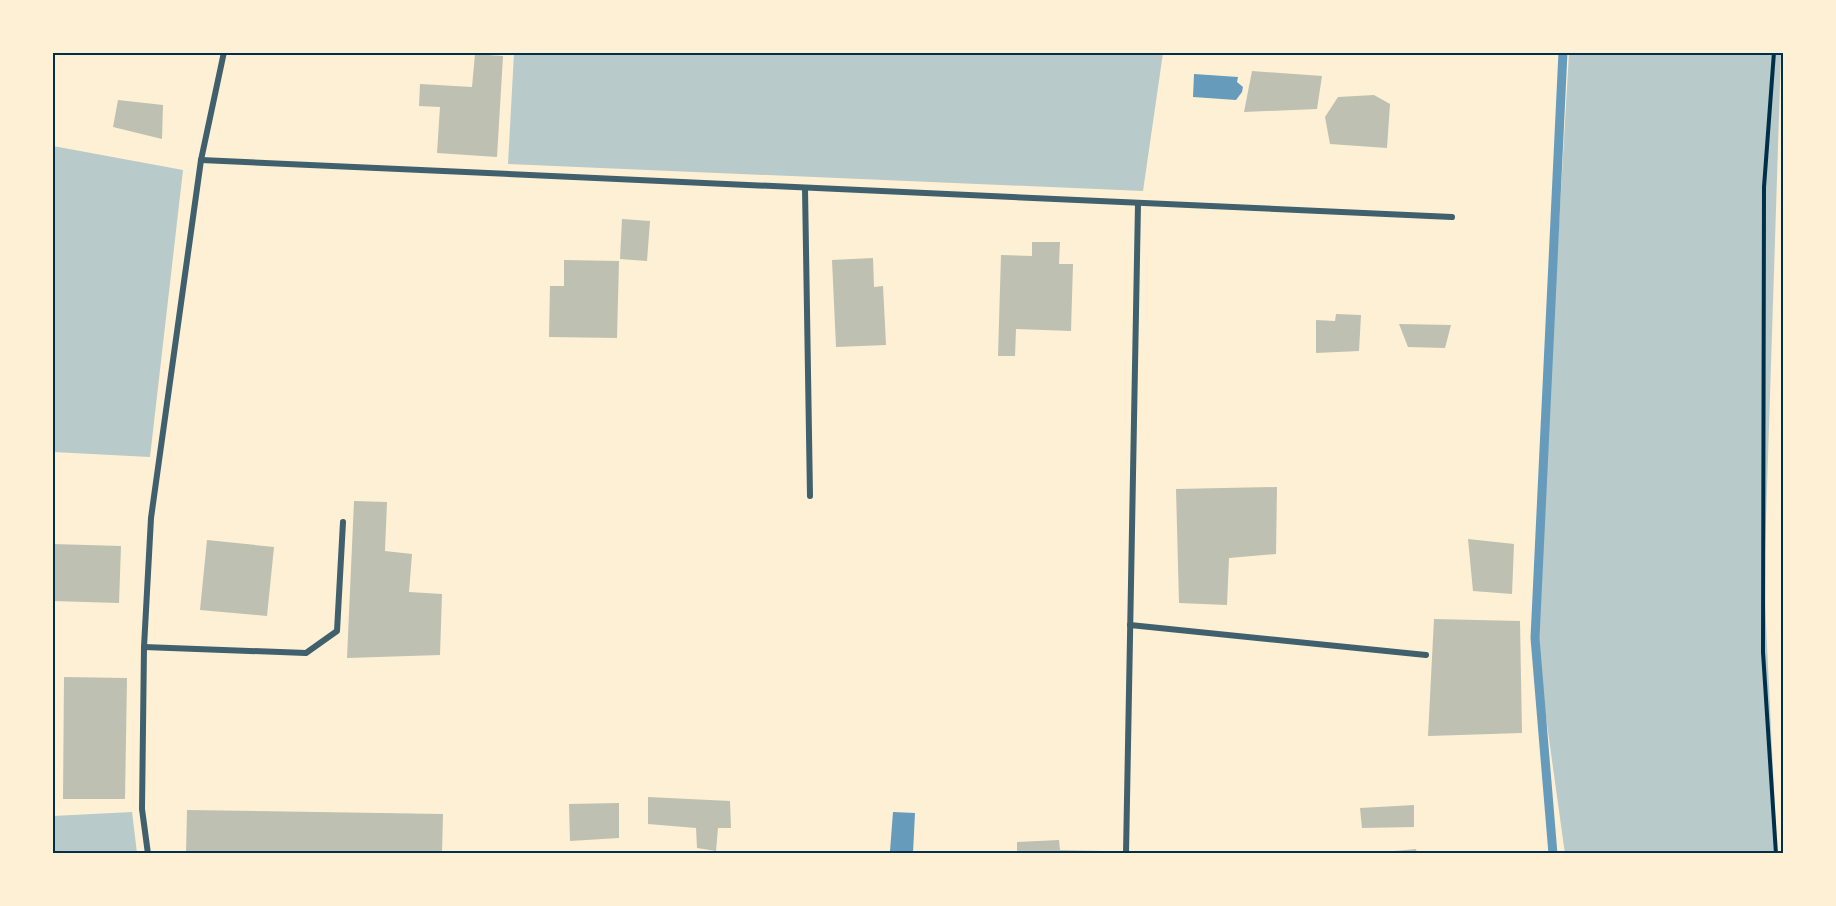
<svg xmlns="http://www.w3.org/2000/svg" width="1836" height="906" viewBox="0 0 1836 906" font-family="'Archivo Narrow',sans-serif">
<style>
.green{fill:#b9caca}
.water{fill:#669bbc}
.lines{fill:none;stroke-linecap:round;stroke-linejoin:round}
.stream{stroke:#669bbc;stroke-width:9}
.building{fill:#bec0b2}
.path{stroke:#003049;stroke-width:4}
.minor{stroke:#3f606c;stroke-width:6}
.neatline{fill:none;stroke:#003049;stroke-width:2}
</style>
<rect width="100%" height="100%" fill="#fdf0d5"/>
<g class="green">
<path d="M514 53V52L1163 53 1143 191 508 164Z"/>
<path d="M1569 53H1781L1764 582 1777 853 1565 854 1535 638Z"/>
<path d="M53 146 183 170 150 457 53 452Z"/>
<path d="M132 812 137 853H53V816Z"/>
</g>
<g class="water">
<path d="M1194 74 1238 77 1237 82 1243 87 1242 92 1236 100 1193 97Z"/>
<path d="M893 812 915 813 913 853H892L890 851Z"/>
</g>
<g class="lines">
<path class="stream" d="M1553 854 1535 638 1563 52"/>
</g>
<g class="building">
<path d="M475 54 503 56 497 157 437 153 440 107 419 106 420 84 472 87Z"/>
<path d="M1252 71 1322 76 1317 109 1244 112Z"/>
<path d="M1374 95 1390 104 1387 148 1330 144 1325 117 1338 97Z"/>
<path d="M118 100 163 105 162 139 113 127Z"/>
<path d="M622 219 650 221 647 261 620 259Z"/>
<path d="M1032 242H1060L1059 264H1073L1071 331 1016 329 1015 356H998L1001 255 1032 256Z"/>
<path d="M873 258 874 287 883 286 886 345 836 347 832 260Z"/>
<path d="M564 260 619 261 617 338 549 337 550 286H564Z"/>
<path d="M1336 314 1361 315 1359 351 1316 353V320L1335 321Z"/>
<path d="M1399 324 1451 325 1445 348 1408 347Z"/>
<path d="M1277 487 1276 554 1229 558 1227 605 1179 603 1176 489Z"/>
<path d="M354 501 387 502 385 551 412 554 409 592 442 594 440 655 347 658Z"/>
<path d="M1468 539 1514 544 1512 594 1473 591Z"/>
<path d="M207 540 274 547 267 616 200 610Z"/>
<path d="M52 544 121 546 119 603 52 601Z"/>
<path d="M1434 619 1520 621 1522 733 1428 736Z"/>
<path d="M64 677 127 678 125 799H63Z"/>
<path d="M648 797 730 801 731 828H718L716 851 697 848 696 828 648 824Z"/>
<path d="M619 803V838L570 841 569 804Z"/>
<path d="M1414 805V827L1362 828 1360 808Z"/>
<path d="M187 810 443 814 442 854H186Z"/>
<path d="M1059 840 1060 850 1103 851 1102 854H1017V842Z"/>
<path d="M1416 849 1417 854H1383V852Z"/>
</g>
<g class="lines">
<path class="path" d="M1774 52 1764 187 1763 652 1776 854"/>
<g class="minor">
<path d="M201 160 1452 217"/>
<path d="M805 188 810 496"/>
<path d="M1130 625 1426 655"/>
<path d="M144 647 306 653 337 631 343 522"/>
<path d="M148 854 142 809 144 647 151 518 201 160 224 52"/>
<path d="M1126 854 1138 204"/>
</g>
</g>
<rect width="1836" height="906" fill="none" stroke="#fdf0d5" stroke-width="108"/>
<rect x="54" y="54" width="1728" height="798" class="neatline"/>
</svg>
